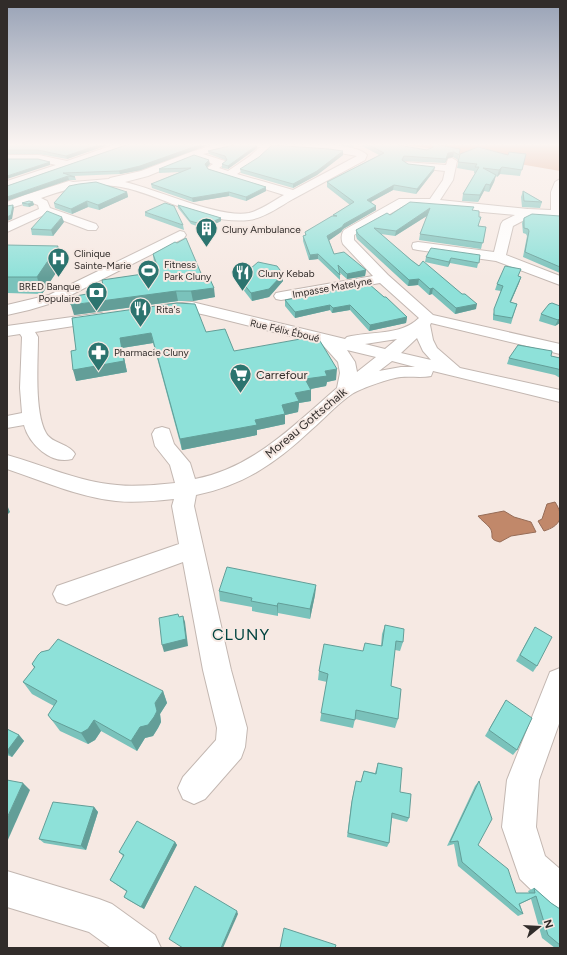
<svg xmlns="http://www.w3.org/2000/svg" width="567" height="955" viewBox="0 0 567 955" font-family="Figtree,sans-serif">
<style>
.forest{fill:#dba182}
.water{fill:#c1886a;stroke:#966c57}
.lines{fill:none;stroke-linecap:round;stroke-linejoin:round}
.minor-casing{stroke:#c3b7b1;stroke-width:2}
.minor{fill:#fff;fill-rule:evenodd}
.wall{fill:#7ac2bb}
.shaded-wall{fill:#639e98}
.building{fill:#8ee1d9;stroke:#639e98}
.labels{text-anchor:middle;stroke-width:4;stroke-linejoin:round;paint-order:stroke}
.far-poi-label{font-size:10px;fill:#312c2a;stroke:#f6e9e3;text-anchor:start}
.far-street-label{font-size:10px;fill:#312c2a;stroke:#f6e9e3}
.poi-label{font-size:12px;fill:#312c2a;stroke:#f6e9e3;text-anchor:start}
.street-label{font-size:12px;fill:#312c2a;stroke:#f6e9e3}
.near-neighbourhood-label{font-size:16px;letter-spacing:1px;fill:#00433f;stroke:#f6e9e3}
</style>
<rect width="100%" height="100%" fill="#f6e9e3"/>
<path class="forest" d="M395 144H560V171L427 148Z"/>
<g class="water">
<path d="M555 502C565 517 560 526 544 531L538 521 542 519 547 504Z"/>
<path d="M504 511 514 517 531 522 536 532 511 536 500 542C487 539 495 536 490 528 487 524 481 520 478 516Z"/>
</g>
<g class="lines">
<defs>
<g id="minor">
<path d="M116 144H131L129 146 7 188V181L56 165 39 161H7V155H39L67 161Z"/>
<path d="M216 144H240L238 146 203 154 225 161 226 163 219 168 228 171 250 156 260 147 254 146 252 144C274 144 354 140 367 155L365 160C341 173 317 186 293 199 279 207 264 218 249 220 204 225 163 195 121 187 94 182 66 189 41 198L47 201 50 208 96 224 98 227 96 230H88L46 214 7 232V223L39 209 38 205 30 202 7 209V202L25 195 69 181 73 182 109 179 110 178 141 171 191 152ZM271 147 329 151 357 156 293 190 237 174 258 160ZM194 157 213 164 207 168 209 172 284 195C273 201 261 210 249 213 221 219 156 189 125 182L148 176Z"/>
<path d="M452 158 457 161 453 180 440 200 528 209 551 210V192L555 182 560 179V218L530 217 513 226 506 255 560 276V285L496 261 418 250 413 249 412 246 413 243 418 242 494 252 501 224 503 221 515 215 405 205 354 235V240L388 275 433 315 560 344V354L431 323 430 325 433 340 437 348 460 368 560 390V402L433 371 431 376C421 378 411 376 401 377 390 378 362 388 352 394 338 403 324 419 311 430 276 463 244 485 196 495L194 506 231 670 247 728 245 747 241 758 205 799 194 804 183 799 178 788 183 777 216 740 217 728 203 670 183 562 66 605 57 602 53 594 57 586 179 544 172 506 174 499C155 501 135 503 116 501 78 497 43 481 7 469V455C43 465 79 482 117 485 136 487 155 485 175 483L170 465 155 446 152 434 155 429 162 427 169 429 174 444 190 463 195 479C253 468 294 425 337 388L340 373 338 362 322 344 206 315 192 312 167 313 162 311 159 308 162 305 192 302 345 339 347 337C370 331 401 336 419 318L380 283 281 300 276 299 274 296 276 293 281 292 373 276 343 244C341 240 341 234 344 230L399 199H430L443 180 445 171 408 167 403 164 404 162 446 165 448 159ZM417 338 423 351 431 360 401 353ZM397 339 385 349 365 344ZM347 350 376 357 357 372 355 362ZM392 361 415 367H401L379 371Z"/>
<path d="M180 231 184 232 186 235 184 238 59 301 29 310 7 315V305L49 295Z"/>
<path d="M101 313 106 315 109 318 106 321 35 332 38 337C38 361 34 412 46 433 52 444 69 443 75 454L72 459C51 465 29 444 24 425L7 428V416L22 413 20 388 22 337 20 334 7 336V326Z"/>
<path d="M560 668V721L539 780 536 827 545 856 560 869V910L547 905 520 879 502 827 507 780 550 672Z"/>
<path d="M7 871 99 899 112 904 155 935 161 948H111L89 932 7 907Z"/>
</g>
</defs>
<use href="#minor" class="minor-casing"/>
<use href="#minor" class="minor"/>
</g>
<g class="wall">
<path d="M7 144H111L67 159 39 154H7Z"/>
<path d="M129 144 141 170 120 174 73 176 75 177 76 180H69L7 186Z"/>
<path d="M329 144H356L353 147Z"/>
<path d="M362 144H392L427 150 432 148 433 144 460 149 458 160 453 157 448 158 445 163 403 161 408 164 434 171 416 194 393 190 371 202 376 206V210L343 229 341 232 329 240 334 254 366 270 365 276 347 279 339 272 340 275V280L318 259 309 260 303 241V236L305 235V232L333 216V215L350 205 327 187V182L379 155 362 146Z"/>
<path d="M257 145V148L228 169 222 168V164L226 161 225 160 209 154 208 151Z"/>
<path d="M343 151V155L317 175 293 188 241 173 240 169Z"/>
<path d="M460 154 508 155 526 154 520 176 500 174 497 177 496 176 494 182 489 192 484 191 478 202 462 201 463 194 475 173H474V171L457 168Z"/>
<path d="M210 164 207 167 208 169 266 187V191L246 201 229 196 193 202 152 188 151 184 180 172 159 173V169Z"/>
<path d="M523 191 542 202 540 208 522 207 521 197Z"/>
<path d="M127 192 128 197 99 210 88 207 72 214 55 208 54 203Z"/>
<path d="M33 202 34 205 29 207 23 206 22 203Z"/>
<path d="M178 205 221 218V221L205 229 191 224 178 208Z"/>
<path d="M473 210 479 217V226L486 227 481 249 419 240 420 234 428 215 395 236 381 234 411 260 476 309 455 314 432 294 429 295 418 285 408 286 357 239 356 236V230L390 215Z"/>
<path d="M145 212 183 225 184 230 145 216Z"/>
<path d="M560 216V273L523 257 527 236 526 234 523 233 522 223 524 218Z"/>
<path d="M64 222 53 236 32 235 31 229Z"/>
<path d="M7 245 58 246 63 262 42 294 7 293Z"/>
<path d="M153 254 203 278 215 297 193 301H178L74 315 104 291 143 274 141 268 155 266 154 263Z"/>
<path d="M480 255 477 268 450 263 448 267 425 262 426 257Z"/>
<path d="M234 272 283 281 269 297 252 301 235 279Z"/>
<path d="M519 277H521L519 283 511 302 517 304 511 324 493 320V315L501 291 495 290 497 284Z"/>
<path d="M384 297 407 317 406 323 369 331 350 310 332 313 330 310 295 318 285 306V300Z"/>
<path d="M560 306V323L555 326 539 321 541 314Z"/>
<path d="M72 318 206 332 234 351 336 380 327 382 326 386 311 389V401L299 403 298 412 285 415V424L257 430V435L182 450 153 343 122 348 127 372 76 381V350Z"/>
<path d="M551 356 560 358V378L555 375 507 364 509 358Z"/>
<path d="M316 585 315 595 310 619 278 613V616L252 611V607L220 601 219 591Z"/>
<path d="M385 625 403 642 400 651 395 650 391 686 398 719 395 728 355 719 353 728 320 721 327 682 318 680 319 671 363 651 381 646 382 634Z"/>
<path d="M531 634 537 666 533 672 516 661Z"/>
<path d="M32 664 163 691 167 703 160 714 161 722 158 728 153 736 145 738 137 751 101 731 95 740 88 744 60 731 48 715 54 706 32 694 23 682 34 668Z"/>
<path d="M506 700 517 750 513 755 485 736Z"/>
<path d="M7 729 19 735 24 741 12 757 7 755Z"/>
<path d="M378 763 400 792 409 818 407 822 392 818 389 843 387 847 347 837 351 805 355 785 361 782 364 771 375 773Z"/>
<path d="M479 781 478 845 516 893H529L528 891 534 888 551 903 560 909V948H555L542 938 531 899 520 904 523 914 518 916 458 866 454 844 447 846 475 786Z"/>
<path d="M94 807 98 812 86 850 44 843 39 839Z"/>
<path d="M175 842 177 845 144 909 128 900 124 897 127 892 114 883 110 880 123 856 119 852Z"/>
</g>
<g class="shaded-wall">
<path d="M101 144H111L67 159 66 156Z"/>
<path d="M202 144H211L141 170 120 174 119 171Z"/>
<path d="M257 145V148L228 169V166Z"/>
<path d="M343 151V155L317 175 293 188V184Z"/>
<path d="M454 152 453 157 448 158 445 163 446 159 448 153Z"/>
<path d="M209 160 210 164 206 168 205 164Z"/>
<path d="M50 162V165L7 179V176Z"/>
<path d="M435 167 434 171 416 194 417 189Z"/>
<path d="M502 167 500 174 497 177 499 170Z"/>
<path d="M496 175 494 182 489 192 490 185Z"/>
<path d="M68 176 69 180 7 201V197Z"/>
<path d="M486 184 484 191 478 202 480 195Z"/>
<path d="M394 185 393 190 367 204V200Z"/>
<path d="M266 187V191L246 201V197Z"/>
<path d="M127 192 128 197 99 210 98 205Z"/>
<path d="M229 192V196L193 202 192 198Z"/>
<path d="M87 201 88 207 72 214 71 209Z"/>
<path d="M33 202 34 205 29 207 28 204Z"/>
<path d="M13 205 14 208 12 219 7 221V217Z"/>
<path d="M376 206V210L343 229 341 232 327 242V236L344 224Z"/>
<path d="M430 208V214L395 236 396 231Z"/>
<path d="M62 217 64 222 53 236 51 230Z"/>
<path d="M221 218V221L205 229V225Z"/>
<path d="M58 246 63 262 42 294 37 277Z"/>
<path d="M318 254V259L309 260 310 255Z"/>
<path d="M451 258 450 263 448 267 449 262Z"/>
<path d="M366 270 365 276 347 279V274Z"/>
<path d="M283 274V281L269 297 252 301 251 293Z"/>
<path d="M521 277 519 283 508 308 510 302Z"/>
<path d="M419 279 418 285 408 286 409 280Z"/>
<path d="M214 288 215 297 193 301 191 291Z"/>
<path d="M433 288 432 294 429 295 430 289Z"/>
<path d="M176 291 178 301 74 315 71 305Z"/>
<path d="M477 304 476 309 455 314 456 308Z"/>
<path d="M330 305V310L295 318V312Z"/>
<path d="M350 305V310L332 313 333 308Z"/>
<path d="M407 317 406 323 369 331 370 325Z"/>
<path d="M560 318V323L555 326 558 320Z"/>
<path d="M151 333 153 343 122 348 127 372 76 381 73 370 120 338Z"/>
<path d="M337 369 336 380 327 382 326 386 305 390V379L325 371Z"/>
<path d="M311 390V401L299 403 298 412 285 415V424L257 430V435L182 450 180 439 255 420 282 405 295 393Z"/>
<path d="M7 505 10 512 7 515Z"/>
<path d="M316 585 315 595 310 619V609Z"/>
<path d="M278 603V616L277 606Z"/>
<path d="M183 616 185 622 188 646 164 652 162 645Z"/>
<path d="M163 691 167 703 160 714 161 722 158 728 153 736 145 738 137 751 131 741Z"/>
<path d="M94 720 101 731 95 740 88 744 81 733Z"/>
<path d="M19 735 24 741 12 757 7 752V751Z"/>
<path d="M23 783 30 790 7 842V818Z"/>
<path d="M94 807 98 812 86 850 81 846Z"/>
<path d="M175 842 177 845 144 909 141 907Z"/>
<path d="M237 911 238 914 223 948H221Z"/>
</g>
<g class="building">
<path d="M7 144H101L66 156 38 150H7Z"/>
<path d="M129 144H202L140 166 119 171 63 173 75 177 68 176 7 197V186Z"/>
<path d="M238 144 257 145 228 166 222 164 227 160 225 156 208 151Z"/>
<path d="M367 144H392L427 150 433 147V144H435L460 149 459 155 454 152 448 153 446 159 404 156 402 160 408 164 435 167 417 189 394 185 367 200 376 206 344 224 342 227 327 236 334 254 344 252 366 270 347 274 338 265 340 275 318 254 310 255 303 236 306 235 305 232 332 216H337L333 215 354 202 327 182 384 153Z"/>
<path d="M272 145 329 149 343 151 317 171 293 184 240 169 259 157Z"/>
<path d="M478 147 508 155 509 152 526 154 522 170 502 167 499 170 483 168 496 175 490 185 486 184 480 195 463 194 479 167H475L477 164 458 162 460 154Z"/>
<path d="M194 155 209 160 205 164 208 169 266 187 246 197 229 192 192 198 151 184 191 168 159 169Z"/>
<path d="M7 159H38L50 162 7 176Z"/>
<path d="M96 182 127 192 98 205 87 201 71 209 54 203 69 186 79 184Z"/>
<path d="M523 191 542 202 524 201Z"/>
<path d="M29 201 33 202 28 204 22 203Z"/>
<path d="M410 202 474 207 472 210 479 211V217H481L478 226 486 227 483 243 420 234 430 208 396 231 374 228 411 260 419 266 423 261 462 294H465L477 304 456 308 433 288 430 289 419 279 409 280 358 234 356 230 387 213 390 215Z"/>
<path d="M165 203 174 206 183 225 145 212Z"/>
<path d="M13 205 11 215 7 217V206Z"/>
<path d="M178 205 221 218 205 225 190 221Z"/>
<path d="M47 211 62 217 51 230 31 229Z"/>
<path d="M532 214 560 216V267L525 252 529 231 528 229 524 228V218Z"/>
<path d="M186 238 203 278 209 277 214 288 191 291H176L71 305 70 297 104 291 102 280 143 274 141 268 157 265 153 254 175 242 177 243Z"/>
<path d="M7 245 58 246 37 277H7Z"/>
<path d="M431 248 480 255 479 263 451 258 449 262 426 257Z"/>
<path d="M258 262 277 266 283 274 269 289 251 293 234 272 250 269Z"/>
<path d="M505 266 521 269 518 276 521 277 510 302 517 304 512 318 494 315V309L503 286 497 284Z"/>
<path d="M369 284 384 297H386L407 317 370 325 350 305 333 308 330 305 295 312 285 300Z"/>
<path d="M177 303 195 304 206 332 225 329 234 351 317 336 337 369 325 371 327 376 305 379 311 390 295 393 299 401 282 405 285 414 255 420 257 425 180 439 151 333 120 338 124 361 73 370 71 351 76 350 72 318Z"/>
<path d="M552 303 560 306V318L558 320 541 314 549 304Z"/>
<path d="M518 345 552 351 551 356 560 358V370L558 369 509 358Z"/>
<path d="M227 567 316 585 310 609 278 603 277 606 251 601 252 598 219 591Z"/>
<path d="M178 614 179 617 183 616 186 639 162 645 159 618Z"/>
<path d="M385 625 404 629 403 642 396 641 391 686 401 689 398 719 356 710 355 720 321 713 328 674 319 671 324 644 363 651 365 643 382 646Z"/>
<path d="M535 627 552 637 537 666 520 655Z"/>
<path d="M58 639 163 691 155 703 157 711 154 717 148 725 140 727 131 741 94 720 88 729 81 733 52 720 48 715 57 701 23 682 35 667 32 664 38 655 41 652 49 650Z"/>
<path d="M506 700 532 718 517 750 489 730Z"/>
<path d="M7 729 19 735 7 751Z"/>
<path d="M378 763 402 768 400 792 411 794 409 818 392 813 389 843 348 833 352 801 356 781 361 782 364 771 376 774Z"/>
<path d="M7 780 23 783 7 818Z"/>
<path d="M479 781 492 819 478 845 508 869 516 893H535L534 888 551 903 560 909V945L548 935 536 896 519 904 523 914 462 862 458 841 450 842Z"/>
<path d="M53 802 94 807 81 846 39 839Z"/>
<path d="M137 821 175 842 141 907 124 897 127 891 110 880 124 855 119 852Z"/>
<path d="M195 886 237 911 221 948H183L169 939Z"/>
<path d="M284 928 336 945 335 948H280Z"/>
</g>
<linearGradient id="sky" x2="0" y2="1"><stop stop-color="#98a2b6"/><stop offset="0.52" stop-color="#fbf5f2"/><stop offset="1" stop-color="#fbf5f2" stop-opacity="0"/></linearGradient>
<rect width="567" height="278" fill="url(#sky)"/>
<defs>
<symbol id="building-pin" viewBox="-11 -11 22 30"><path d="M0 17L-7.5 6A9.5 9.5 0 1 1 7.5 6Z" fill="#2c746f" stroke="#f6e9e3"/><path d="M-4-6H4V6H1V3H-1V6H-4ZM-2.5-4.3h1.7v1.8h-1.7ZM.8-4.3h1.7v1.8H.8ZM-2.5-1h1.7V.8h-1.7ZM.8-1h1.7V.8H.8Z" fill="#fff"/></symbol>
<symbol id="hospital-pin" viewBox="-11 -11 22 30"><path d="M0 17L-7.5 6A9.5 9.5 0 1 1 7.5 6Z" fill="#2c746f" stroke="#f6e9e3"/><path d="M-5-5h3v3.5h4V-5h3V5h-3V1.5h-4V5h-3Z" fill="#fff"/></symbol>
<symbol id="stadium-pin" viewBox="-11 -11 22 30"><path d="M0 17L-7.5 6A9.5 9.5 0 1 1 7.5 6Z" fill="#2c746f" stroke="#f6e9e3"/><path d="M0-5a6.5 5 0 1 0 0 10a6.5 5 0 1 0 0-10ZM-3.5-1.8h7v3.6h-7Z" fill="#fff"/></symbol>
<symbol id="restaurant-pin" viewBox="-11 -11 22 30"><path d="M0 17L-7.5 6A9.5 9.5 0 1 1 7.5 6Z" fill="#2c746f" stroke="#f6e9e3"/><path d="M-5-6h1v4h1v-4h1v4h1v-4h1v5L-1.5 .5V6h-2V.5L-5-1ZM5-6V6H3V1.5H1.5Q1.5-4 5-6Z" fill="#fff"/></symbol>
<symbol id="bank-pin" viewBox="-11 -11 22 30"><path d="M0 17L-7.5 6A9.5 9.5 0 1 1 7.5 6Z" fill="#2c746f" stroke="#f6e9e3"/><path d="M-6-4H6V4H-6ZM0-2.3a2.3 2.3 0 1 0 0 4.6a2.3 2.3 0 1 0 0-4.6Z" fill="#fff"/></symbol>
<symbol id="pharmacy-pin" viewBox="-11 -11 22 30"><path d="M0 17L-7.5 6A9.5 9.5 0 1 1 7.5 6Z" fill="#2c746f" stroke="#f6e9e3"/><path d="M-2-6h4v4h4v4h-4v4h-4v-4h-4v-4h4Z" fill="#fff"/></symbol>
<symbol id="supermarket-pin" viewBox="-11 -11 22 30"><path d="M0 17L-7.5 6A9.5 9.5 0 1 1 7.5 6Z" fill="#2c746f" stroke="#f6e9e3"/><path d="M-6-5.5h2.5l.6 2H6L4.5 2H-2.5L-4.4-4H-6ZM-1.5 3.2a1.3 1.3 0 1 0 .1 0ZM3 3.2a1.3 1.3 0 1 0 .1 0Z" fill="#fff"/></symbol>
</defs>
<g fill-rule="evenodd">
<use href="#building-pin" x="194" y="216" width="25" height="34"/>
<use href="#hospital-pin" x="46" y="246" width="25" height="34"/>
<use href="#stadium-pin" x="136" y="258" width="25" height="34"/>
<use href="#restaurant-pin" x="230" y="260" width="25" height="34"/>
<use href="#bank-pin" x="84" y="280" width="25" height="34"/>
<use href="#restaurant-pin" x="128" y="296" width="25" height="34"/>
<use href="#pharmacy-pin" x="86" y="340" width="25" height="34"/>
<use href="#supermarket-pin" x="228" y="362" width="25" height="34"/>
</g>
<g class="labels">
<g class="far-poi-label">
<text x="222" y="233">Cluny Ambulance</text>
<text x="74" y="257">Clinique<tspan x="74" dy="12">Sainte-Marie</tspan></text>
<text x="164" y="268">Fitness<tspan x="164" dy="12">Park Cluny</tspan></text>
<text x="258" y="277">Cluny Kebab</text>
<text x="80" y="290" text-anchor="end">BRED Banque<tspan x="80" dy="12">Populaire</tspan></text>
<text x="156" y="313">Rita's</text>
<text x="114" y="356">Pharmacie Cluny</text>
</g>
<g class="far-street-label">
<text transform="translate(332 287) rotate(-10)" y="4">Impasse Matelyne</text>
<text transform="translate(285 330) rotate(13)" y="4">Rue Félix Éboué</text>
</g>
<g class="poi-label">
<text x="256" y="379">Carrefour</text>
</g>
<g class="street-label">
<text transform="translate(306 423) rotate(-40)" y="4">Moreau Gottschalk</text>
</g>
<g class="near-neighbourhood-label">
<text x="241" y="640">CLUNY</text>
</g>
</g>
<rect width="567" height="955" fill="none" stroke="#312c2a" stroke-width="16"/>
<g transform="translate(539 927) rotate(72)" stroke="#f6e9e3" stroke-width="3" paint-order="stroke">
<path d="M0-3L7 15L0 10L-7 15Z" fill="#312c2a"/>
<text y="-6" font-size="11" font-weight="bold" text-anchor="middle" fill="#312c2a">N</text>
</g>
</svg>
